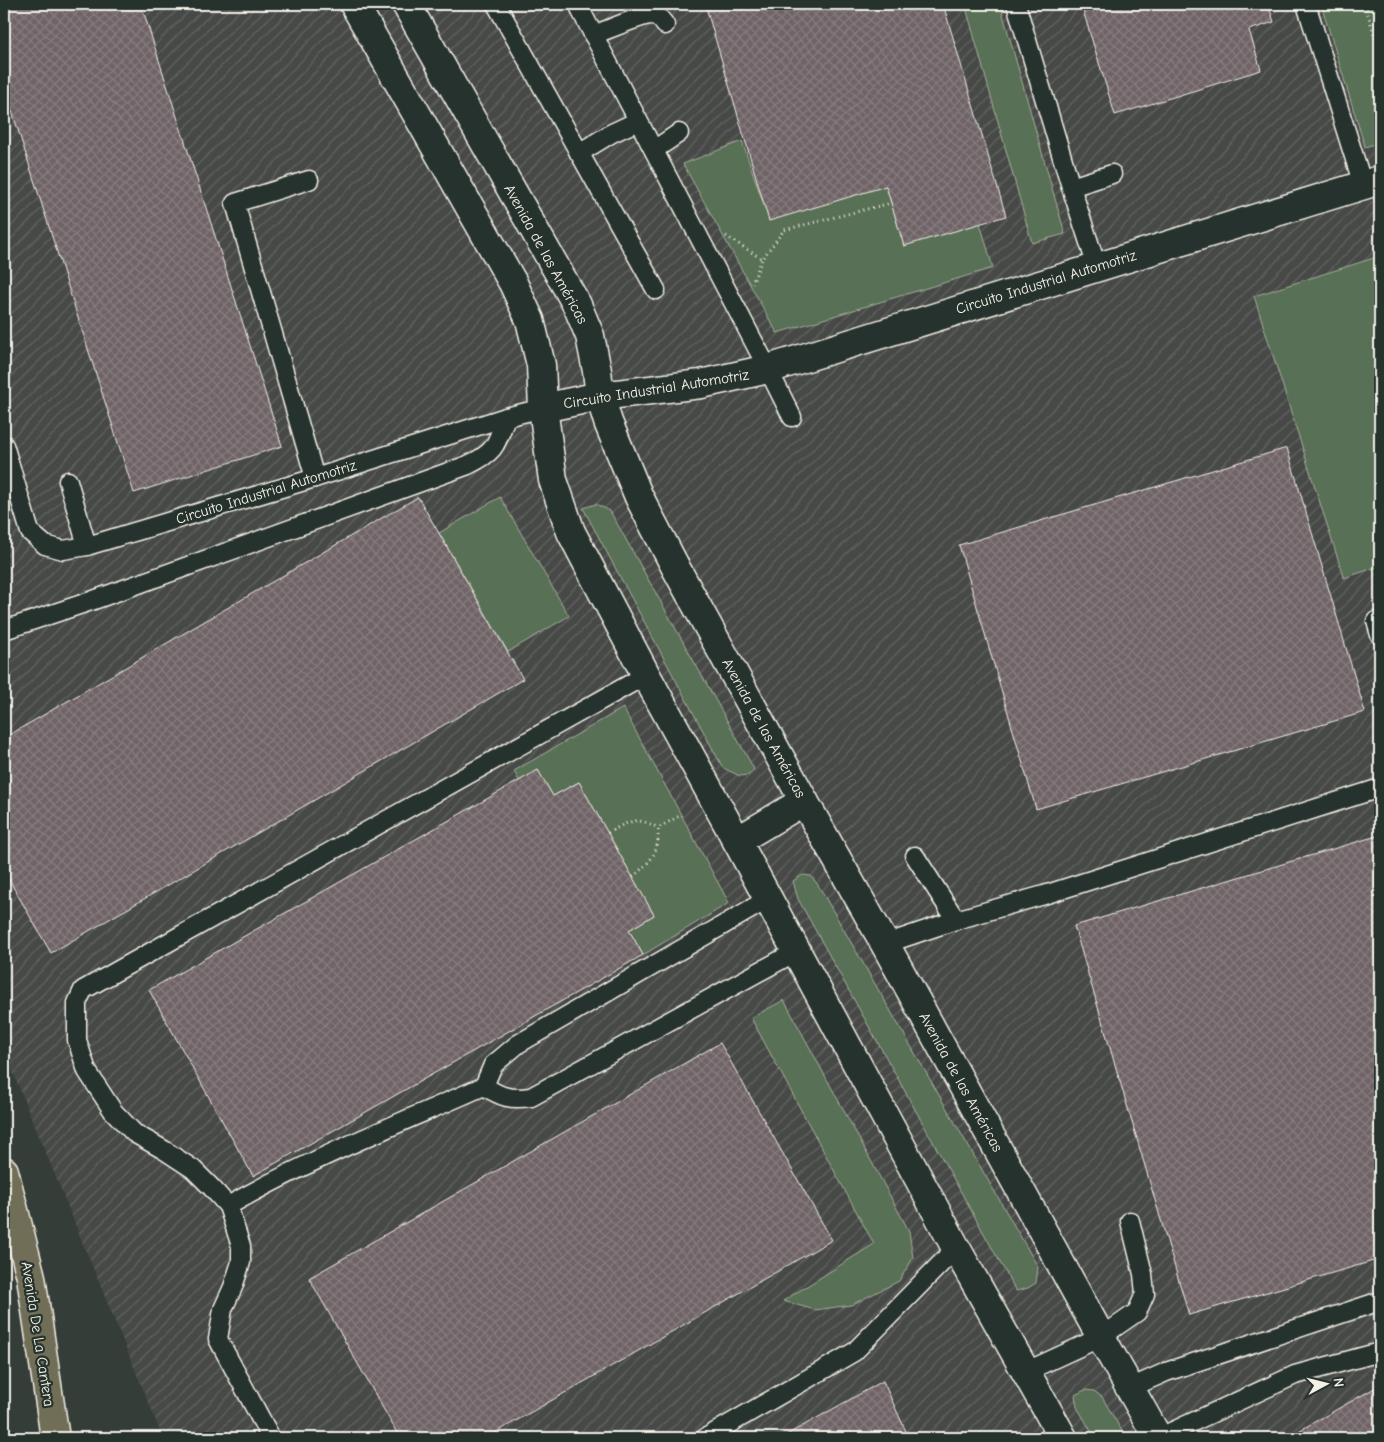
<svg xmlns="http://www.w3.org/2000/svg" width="1384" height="1442" viewBox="0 0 1384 1442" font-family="'Comic Neue',sans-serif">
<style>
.industrial{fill:url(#industrial-furrows)}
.green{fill:#586f54;stroke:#a6b09e}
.building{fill:url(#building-cross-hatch);stroke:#f4f1e8}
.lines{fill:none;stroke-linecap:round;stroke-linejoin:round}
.service-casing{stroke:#f4f1e8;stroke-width:21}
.tertiary-casing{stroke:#f4f1e8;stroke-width:31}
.secondary-casing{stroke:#f4f1e8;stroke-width:31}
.primary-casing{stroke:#f4f1e8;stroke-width:31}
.path{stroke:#f4f1e8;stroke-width:3;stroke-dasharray:1 4;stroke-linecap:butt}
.service{stroke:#26332d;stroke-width:18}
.tertiary{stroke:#26332d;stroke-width:28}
.secondary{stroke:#26332d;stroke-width:28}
.primary{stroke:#716e59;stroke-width:28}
.labels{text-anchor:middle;stroke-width:4.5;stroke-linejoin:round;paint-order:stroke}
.street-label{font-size:15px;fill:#f4f1e8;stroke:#26332d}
</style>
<defs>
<pattern id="industrial-furrows" width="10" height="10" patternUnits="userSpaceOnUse" patternTransform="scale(1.25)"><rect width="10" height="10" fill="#474947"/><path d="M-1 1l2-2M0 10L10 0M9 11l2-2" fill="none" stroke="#626462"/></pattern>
<pattern id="building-cross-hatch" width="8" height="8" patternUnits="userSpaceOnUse" patternTransform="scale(1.25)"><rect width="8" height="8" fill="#706467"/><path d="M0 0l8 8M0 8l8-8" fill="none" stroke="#857b7d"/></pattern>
</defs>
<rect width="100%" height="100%" fill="#353d39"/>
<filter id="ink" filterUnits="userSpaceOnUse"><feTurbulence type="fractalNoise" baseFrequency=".02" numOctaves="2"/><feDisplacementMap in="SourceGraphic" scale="10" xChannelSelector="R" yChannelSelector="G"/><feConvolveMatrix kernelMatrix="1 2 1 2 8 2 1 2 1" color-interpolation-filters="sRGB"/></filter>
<g filter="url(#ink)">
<path class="industrial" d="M4 4H1380V1438H163L11 1068 4 1045Z"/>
<g class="green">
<path d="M965 4H1000L1065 234 1032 243Z"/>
<path d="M1321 4H1380V142L1365 147Z"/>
<path d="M742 141 769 220 886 186 904 246 980 223 993 268 777 333 683 164Z"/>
<path d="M1380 256V566L1344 578 1254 296Z"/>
<path d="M500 497 569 616 508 652 439 533Z"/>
<path d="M596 504 610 511 754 769 749 775 740 776 723 768 583 508Z"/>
<path d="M623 708 729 903 643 955 629 930 654 915 579 782 553 796 538 770 519 781 514 771Z"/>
<path d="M803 875 811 876 818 885 1038 1267 1036 1283 1028 1288 1016 1291 798 899 793 881Z"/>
<path d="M784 1000 909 1231 913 1258 899 1281 851 1305 815 1310 783 1301 874 1244 751 1018Z"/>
<path d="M1085 1390 1094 1391 1102 1397 1126 1438H1095L1077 1407 1075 1395Z"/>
</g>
<g class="building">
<path d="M4 4H141L282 446 134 493 4 86Z"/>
<path d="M705 4H943L1006 216 904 246 886 186 769 221Z"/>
<path d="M1081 4H1268L1274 22 1249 30 1261 70 1115 115Z"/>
<path d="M1287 448 1365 712 1036 809 959 545Z"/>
<path d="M418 497 523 679 51 953 4 871V738Z"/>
<path d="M538 770 553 796 579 782 654 915 629 930 643 955 253 1176 149 990Z"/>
<path d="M1380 835V1259L1189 1315 1074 926Z"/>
<path d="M720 1043 832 1240 486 1438H400L309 1278Z"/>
<path d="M883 1381 909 1438H781Z"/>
<path d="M1380 1385V1438H1289L1288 1437Z"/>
</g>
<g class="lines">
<defs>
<g id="service">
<path d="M496 4 656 290"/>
<path d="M579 4 581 11 768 369 792 417"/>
<path d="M1016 4 1071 187 1097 267"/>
<path d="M1306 4 1363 185"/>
<path d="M593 35C605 31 643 14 653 15 659 16 662 21 665 25"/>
<path d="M654 150 679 133"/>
<path d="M579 153 612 133 638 121"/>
<path d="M309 180 235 203 315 478"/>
<path d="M1071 187 1112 174"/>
<path d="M4 445 30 532 45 545 63 550 87 546 315 478 506 417 543 408"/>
<path d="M68 481 87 546"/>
<path d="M1376 621 1380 635"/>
<path d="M4 630 91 601 468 465C496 452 496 445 506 417"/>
<path d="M915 856 956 920"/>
<path d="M885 944 956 920 1044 895 1380 788"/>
<path d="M484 1086C501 1097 510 1100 531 1097L797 951"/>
<path d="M228 1206C310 1159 398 1124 484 1086L493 1065 518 1044 768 899"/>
<path d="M1025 1372 1101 1337 1137 1312 1145 1294 1143 1274 1130 1221"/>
<path d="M1130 1388 1166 1372 1380 1301"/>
<path d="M271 1438 218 1339 223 1309 233 1287 241 1262V1246L228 1206 212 1188 193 1169 164 1150 134 1133 113 1111 87 1071 77 1040V1003L83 990 646 675"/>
<path d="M705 1438 854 1352 956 1248"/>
<path d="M1158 1438 1295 1375 1380 1352"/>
</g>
<path id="tertiary" d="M543 408 600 396 701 384 768 369 1380 180"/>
<g id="secondary">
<path d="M354 4 513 283 530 320 541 365 543 408 553 480 571 532 646 675 737 841 956 1248 1063 1438"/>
<path d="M406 4 577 305 590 336 597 371 600 396 608 422 639 497 677 570 804 801 885 944 1101 1337 1158 1438"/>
<path d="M737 841 804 801"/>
</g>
<path id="primary" d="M4 1171 31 1277 55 1438"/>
</defs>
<use href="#service" class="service-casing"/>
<use href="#tertiary" class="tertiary-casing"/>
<use href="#secondary" class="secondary-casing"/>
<use href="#primary" class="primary-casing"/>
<g class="path">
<path d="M1365 4 1380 54"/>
<path d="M726 236 762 259 784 230 891 203"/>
<path d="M752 284 762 259"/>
<path d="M608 833C628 822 636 815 658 828"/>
<path d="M633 877C651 860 659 855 658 828L681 815"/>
</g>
<use href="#service" class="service"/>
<use href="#tertiary" class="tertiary"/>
<use href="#secondary" class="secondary"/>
<use href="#primary" class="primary"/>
</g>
</g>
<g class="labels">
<g class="street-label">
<text transform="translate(546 254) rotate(61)" y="5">Avenida de las Américas</text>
<text transform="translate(1046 282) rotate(-17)" y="5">Circuito Industrial Automotriz</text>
<text transform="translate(656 389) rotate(-9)" y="5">Circuito Industrial Automotriz</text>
<text transform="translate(266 492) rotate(-17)" y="5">Circuito Industrial Automotriz</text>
<text transform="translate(764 728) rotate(61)" y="5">Avenida de las Américas</text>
<text transform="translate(961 1082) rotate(61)" y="5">Avenida de las Américas</text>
<text transform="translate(38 1334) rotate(81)" y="5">Avenida De La Cantera</text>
</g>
</g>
<rect width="1384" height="1442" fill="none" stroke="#26332d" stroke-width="20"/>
<rect x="10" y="10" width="1364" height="1422" fill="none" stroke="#f4f1e8" stroke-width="2" filter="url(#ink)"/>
<g transform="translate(1326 1384) rotate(83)" stroke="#26332d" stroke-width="4" paint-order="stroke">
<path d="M0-4L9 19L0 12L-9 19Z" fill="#f4f1e8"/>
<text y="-8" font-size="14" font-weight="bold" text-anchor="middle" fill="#f4f1e8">N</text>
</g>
</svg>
